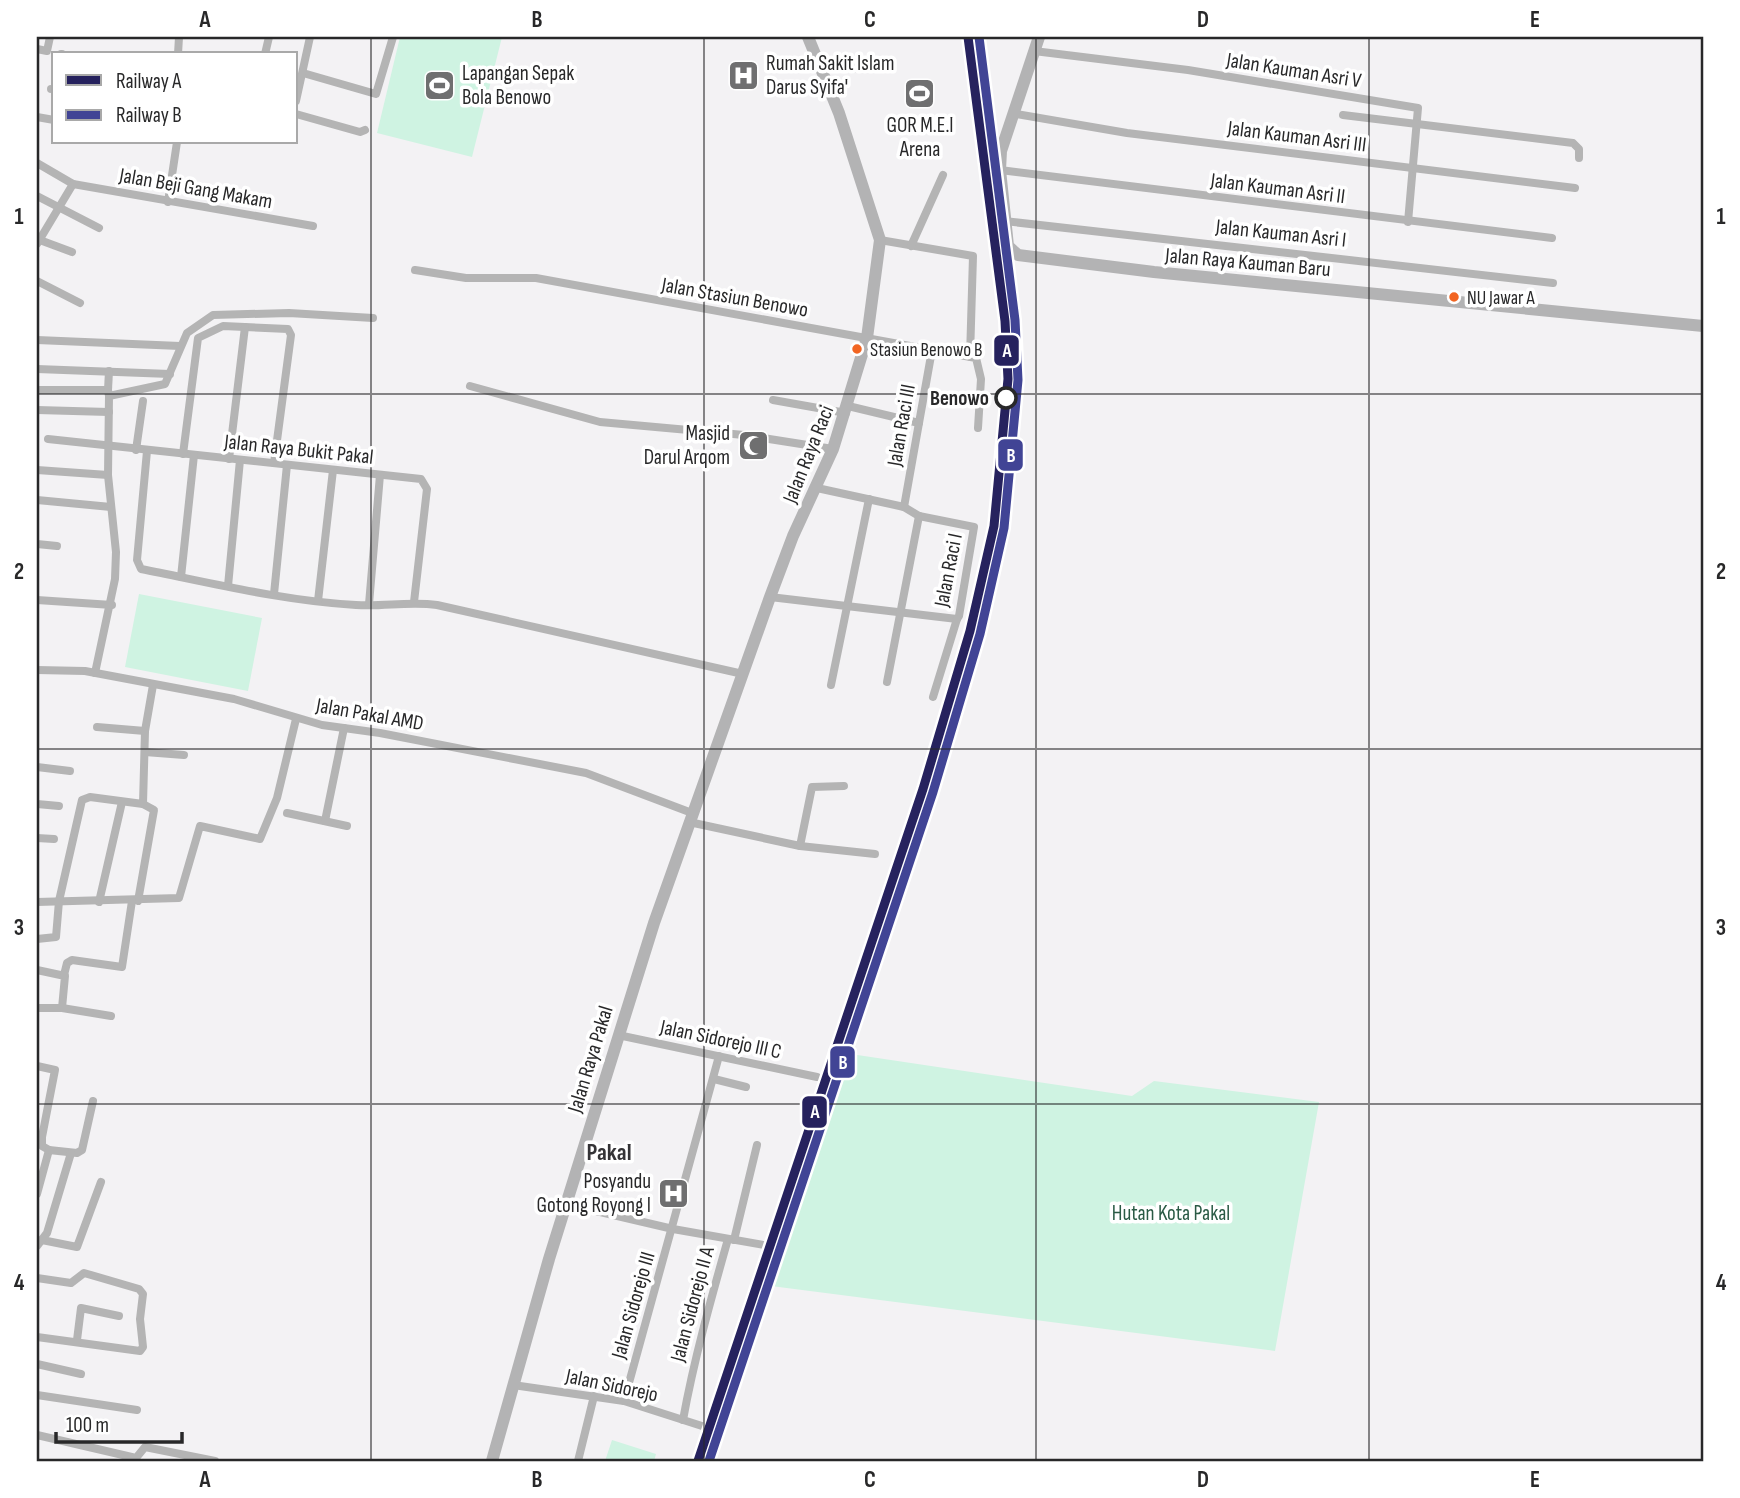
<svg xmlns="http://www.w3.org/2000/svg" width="1740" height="1498" viewBox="0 0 1740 1498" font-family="'Sofia Sans Condensed',sans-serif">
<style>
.green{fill:#cff3e2}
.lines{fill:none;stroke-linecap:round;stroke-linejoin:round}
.street{stroke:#b4b4b4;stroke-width:8}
.secondary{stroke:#b3b3b4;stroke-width:12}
.rail-1-casing{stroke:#fff;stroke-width:14}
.rail-2-casing{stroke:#fff;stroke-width:14}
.rail-1{stroke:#26225e;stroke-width:9}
.rail-2{stroke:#414495;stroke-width:9}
.grid{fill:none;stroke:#282829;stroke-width:2;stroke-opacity:0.55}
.bus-dot{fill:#f26522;stroke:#fff;stroke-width:2.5}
.stop-dot{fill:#fff;stroke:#282829;stroke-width:3.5}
.labels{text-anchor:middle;stroke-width:7;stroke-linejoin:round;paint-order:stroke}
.bus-label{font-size:19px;fill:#282829;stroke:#fff;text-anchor:start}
.poi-label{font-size:21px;fill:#282829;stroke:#fff;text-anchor:start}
.street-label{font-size:21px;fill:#282829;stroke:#fff}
.stop-label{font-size:21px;font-weight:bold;fill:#282829;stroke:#fff;text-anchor:end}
.park-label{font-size:21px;fill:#2a5a45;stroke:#fff}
.quarter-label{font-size:24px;font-weight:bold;fill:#343336;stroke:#fff}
.line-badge{stroke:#fff;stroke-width:2.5}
.badge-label{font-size:19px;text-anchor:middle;font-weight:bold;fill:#fff}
.neatline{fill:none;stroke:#282829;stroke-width:2.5}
.grid-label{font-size:23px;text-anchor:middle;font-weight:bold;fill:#282829}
</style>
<rect width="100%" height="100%" fill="#f3f2f4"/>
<g class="green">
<path d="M400 37H502L472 157 377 133Z"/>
<path d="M139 594 262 618 248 691 125 667Z"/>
<path d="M844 1053 1132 1096 1154 1081 1319 1102 1275 1351 771 1286Z"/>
<path d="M612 1440 656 1454 654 1461H605Z"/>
</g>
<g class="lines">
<g class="street">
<path d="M37 49 47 51 50 37"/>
<path d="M1034 51 1188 70 1418 108 1408 222"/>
<path d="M61 54H62"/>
<path d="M178 54 179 37"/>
<path d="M265 54 269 37"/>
<path d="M821 69H853"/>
<path d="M303 73 376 94 393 37"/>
<path d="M51 89H54"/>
<path d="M296 101 310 37"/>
<path d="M296 114 360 132 365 130"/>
<path d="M1016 114 1127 133 1575 188"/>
<path d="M1343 115 1573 143 1579 149V158"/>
<path d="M37 117 54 120"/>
<path d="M37 163 73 184 313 226"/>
<path d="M1000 170 1552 238"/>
<path d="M37 196 99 228"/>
<path d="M168 202 177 142"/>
<path d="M1004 221 1553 283"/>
<path d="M37 239 72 252"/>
<path d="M880 240 973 256 970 357"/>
<path d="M37 244 73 184"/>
<path d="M911 246 943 175"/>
<path d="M415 270 466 278H536L976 358 981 379 978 428"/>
<path d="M37 281 80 303"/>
<path d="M37 340 180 346"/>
<path d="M37 369 170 374"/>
<path d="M470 386 600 422 744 435 833 449"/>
<path d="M37 390H108L109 396"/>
<path d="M108 390 109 371"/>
<path d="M773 400 846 413"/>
<path d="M848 406 919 423"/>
<path d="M37 410 109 412"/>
<path d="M48 439 421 479 427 489 414 602"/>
<path d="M136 450 143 401"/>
<path d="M147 451 137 560 141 569C212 583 284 601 356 605 383 607 409 601 437 605L743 674"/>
<path d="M183 454 198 338 223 326 288 329 291 335 274 463"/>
<path d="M229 459 245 327"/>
<path d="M37 470 108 475"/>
<path d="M37 500 111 507"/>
<path d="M904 507 932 350"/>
<path d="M37 544 57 546"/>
<path d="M181 577 194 455"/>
<path d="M228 586 240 460"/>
<path d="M274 594 287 465"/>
<path d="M770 597 957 619 959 616 974 527 919 516 904 507 817 488"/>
<path d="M37 600 112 605"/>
<path d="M318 601 333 470"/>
<path d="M369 604 380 475"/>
<path d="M37 670 85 671 234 699 322 725 380 733 586 773 692 813"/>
<path d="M95 673 115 579 116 552 108 475 109 396 165 384 187 333 213 315 289 313 373 318"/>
<path d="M887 682 919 516"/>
<path d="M831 685 869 499"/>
<path d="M933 697 957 619"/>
<path d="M97 727 145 731"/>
<path d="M145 752 184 755"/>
<path d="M37 767 70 771"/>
<path d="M37 804 59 806"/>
<path d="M287 813 347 826"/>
<path d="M325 821 344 728"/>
<path d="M689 822 800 846 812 787 844 786"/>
<path d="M37 838 54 839"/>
<path d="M800 846 875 854"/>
<path d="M138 901 154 810 143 804"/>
<path d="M37 902 179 898 200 826 260 839 277 798 296 719"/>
<path d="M99 902 122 802"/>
<path d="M37 939 56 937 59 901 82 800 90 797 143 804 145 731 153 685"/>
<path d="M37 970 65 976 62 1008"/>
<path d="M64 975 67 963 72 960 122 967 132 901"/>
<path d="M37 1008H62L111 1016"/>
<path d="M618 1035 817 1077"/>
<path d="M37 1066 55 1070 42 1137V1146L49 1150 37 1194"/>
<path d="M714 1079 746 1087"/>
<path d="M49 1150 77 1153 82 1150 93 1101"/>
<path d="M566 1204 673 1229 775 1247"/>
<path d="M42 1240 77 1247 101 1182"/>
<path d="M734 1240 757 1145"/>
<path d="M37 1246 47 1233 71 1153"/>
<path d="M37 1278 71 1283 84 1273 139 1289 143 1294 140 1319 143 1347 140 1351 37 1337"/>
<path d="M77 1340 81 1308 119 1316"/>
<path d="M37 1364 81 1374"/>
<path d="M513 1385 624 1401 702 1426"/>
<path d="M37 1395 137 1410"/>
<path d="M624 1401 719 1056"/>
<path d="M683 1420C694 1359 711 1299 728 1239"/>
<path d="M37 1435 136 1458 145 1447 215 1461"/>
<path d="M578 1461 594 1396"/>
</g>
<g class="secondary">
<path d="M1039 37 1001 151 1000 170 1008 246 1018 255 1154 272 1703 326"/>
<path d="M492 1461 549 1259 654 923 770 597 793 536 833 449 867 338 880 240 839 113 808 37"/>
</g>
<defs>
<path id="rail-1" d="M698 1461 923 789 970 631 994 526 1008 379 1005 321 968 37"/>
<path id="rail-2" d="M709 1461 933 792 980 634 1004 528 1018 380 1015 320 979 37"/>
</defs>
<use href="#rail-1" class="rail-1-casing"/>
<use href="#rail-2" class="rail-2-casing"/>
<use href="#rail-1" class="rail-1"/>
<use href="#rail-2" class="rail-2"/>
</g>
<path class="grid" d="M371 37V1461M704 37V1461M1036 37V1461M1369 37V1461M37 394H1703M37 749H1703M37 1104H1703"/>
<defs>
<symbol id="hospital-square" viewBox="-11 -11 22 22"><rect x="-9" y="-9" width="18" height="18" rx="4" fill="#6f6f70" stroke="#fff"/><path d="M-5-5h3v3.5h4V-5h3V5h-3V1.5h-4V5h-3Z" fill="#fff"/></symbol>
<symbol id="stadium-square" viewBox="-11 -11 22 22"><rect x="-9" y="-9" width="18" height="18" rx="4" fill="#6f6f70" stroke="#fff"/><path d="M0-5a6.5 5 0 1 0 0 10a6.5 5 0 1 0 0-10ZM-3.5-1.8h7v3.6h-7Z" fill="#fff"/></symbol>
<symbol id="mosque-square" viewBox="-11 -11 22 22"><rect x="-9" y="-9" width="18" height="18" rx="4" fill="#6f6f70" stroke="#fff"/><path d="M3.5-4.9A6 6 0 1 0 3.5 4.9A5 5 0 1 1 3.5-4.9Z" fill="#fff"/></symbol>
</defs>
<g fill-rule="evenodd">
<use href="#hospital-square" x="726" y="58" width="35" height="35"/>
<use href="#stadium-square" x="422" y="68" width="35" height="35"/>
<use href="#stadium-square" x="902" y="76" width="35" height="35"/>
<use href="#mosque-square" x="736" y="428" width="35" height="35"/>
<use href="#hospital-square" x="656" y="1176" width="35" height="35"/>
</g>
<g class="bus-dot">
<circle cx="1454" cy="297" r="6"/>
<circle cx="857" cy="349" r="6"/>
</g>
<circle class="stop-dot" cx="1006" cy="398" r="10"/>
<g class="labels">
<g class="bus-label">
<text x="1467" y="304">NU Jawar A</text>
<text x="870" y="356">Stasiun Benowo B</text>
</g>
<g class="poi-label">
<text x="766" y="70">Rumah Sakit Islam<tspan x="766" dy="24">Darus Syifa'</tspan></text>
<text x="462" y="80">Lapangan Sepak<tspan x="462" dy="24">Bola Benowo</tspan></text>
<text x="920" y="132" text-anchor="middle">GOR M.E.I<tspan x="920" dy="24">Arena</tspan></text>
<text x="730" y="440" text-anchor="end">Masjid<tspan x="730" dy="24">Darul Arqom</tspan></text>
<text x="651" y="1188" text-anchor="end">Posyandu<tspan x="651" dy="24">Gotong Royong I</tspan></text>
</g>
<g class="street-label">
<text transform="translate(1294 70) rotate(9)" y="7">Jalan Kauman Asri V</text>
<text transform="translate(1297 136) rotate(7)" y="7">Jalan Kauman Asri III</text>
<text transform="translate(196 188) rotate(10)" y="7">Jalan Beji Gang Makam</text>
<text transform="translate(1278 188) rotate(7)" y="7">Jalan Kauman Asri II</text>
<text transform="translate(1281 233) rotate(6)" y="7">Jalan Kauman Asri I</text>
<text transform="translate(1248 262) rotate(5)" y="7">Jalan Raya Kauman Baru</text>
<text transform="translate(735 297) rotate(10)" y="7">Jalan Stasiun Benowo</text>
<text transform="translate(901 425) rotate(-80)" y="7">Jalan Raci III</text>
<text transform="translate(299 449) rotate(6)" y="7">Jalan Raya Bukit Pakal</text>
<text transform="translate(808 454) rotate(-68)" y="7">Jalan Raya Raci</text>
<text transform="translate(948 570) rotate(-79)" y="7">Jalan Raci I</text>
<text transform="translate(370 714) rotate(10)" y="7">Jalan Pakal AMD</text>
<text transform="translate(721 1039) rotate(12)" y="7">Jalan Sidorejo III C</text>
<text transform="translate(590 1059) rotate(-73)" y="7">Jalan Raya Pakal</text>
<text transform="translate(692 1304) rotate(-75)" y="7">Jalan Sidorejo II A</text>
<text transform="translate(633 1305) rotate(-74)" y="7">Jalan Sidorejo III</text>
<text transform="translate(612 1385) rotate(12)" y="7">Jalan Sidorejo</text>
</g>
<g class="stop-label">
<text x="989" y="405">Benowo</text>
</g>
<g class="park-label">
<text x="1171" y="1220">Hutan Kota Pakal</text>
</g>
<g class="quarter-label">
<text x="609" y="1160">Pakal</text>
</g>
</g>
<g class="line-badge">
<rect x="993" y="334" width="27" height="33" rx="7" fill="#26225e"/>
<rect x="997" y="438" width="27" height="34" rx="7" fill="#414495"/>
<rect x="829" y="1045" width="27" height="34" rx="7" fill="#414495"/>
<rect x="801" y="1095" width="27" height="34" rx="7" fill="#26225e"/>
</g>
<g class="badge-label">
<text x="1007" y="357">A</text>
<text x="1011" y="462">B</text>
<text x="843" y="1069">B</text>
<text x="815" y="1118">A</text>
</g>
<rect width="1740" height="1498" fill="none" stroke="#ffffff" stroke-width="77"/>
<rect x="52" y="52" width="245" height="91" fill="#ffffff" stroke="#a9a9a9" stroke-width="2"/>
<rect x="66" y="75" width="35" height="10" fill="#26225e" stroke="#a9a9a9" stroke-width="2"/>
<text x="116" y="88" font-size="21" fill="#282829">Railway A</text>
<rect x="66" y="110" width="35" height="10" fill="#414495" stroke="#a9a9a9" stroke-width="2"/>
<text x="116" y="122" font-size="21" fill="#282829">Railway B</text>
<path d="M56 1432v10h126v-10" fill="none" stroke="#282829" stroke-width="3.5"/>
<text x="66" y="1432" font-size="21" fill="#282829" stroke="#ffffff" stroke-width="5" paint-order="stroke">100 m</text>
<rect x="38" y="38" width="1664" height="1422" class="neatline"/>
<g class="grid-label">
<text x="205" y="27">A</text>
<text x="537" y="27">B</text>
<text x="870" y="27">C</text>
<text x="1203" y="27">D</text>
<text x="1535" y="27">E</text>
<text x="19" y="224">1</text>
<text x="1721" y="224">1</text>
<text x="19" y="579">2</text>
<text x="1721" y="579">2</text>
<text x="19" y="935">3</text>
<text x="1721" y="935">3</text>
<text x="19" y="1290">4</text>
<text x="1721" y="1290">4</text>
<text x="205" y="1487">A</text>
<text x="537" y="1487">B</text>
<text x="870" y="1487">C</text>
<text x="1203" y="1487">D</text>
<text x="1535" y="1487">E</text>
</g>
</svg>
